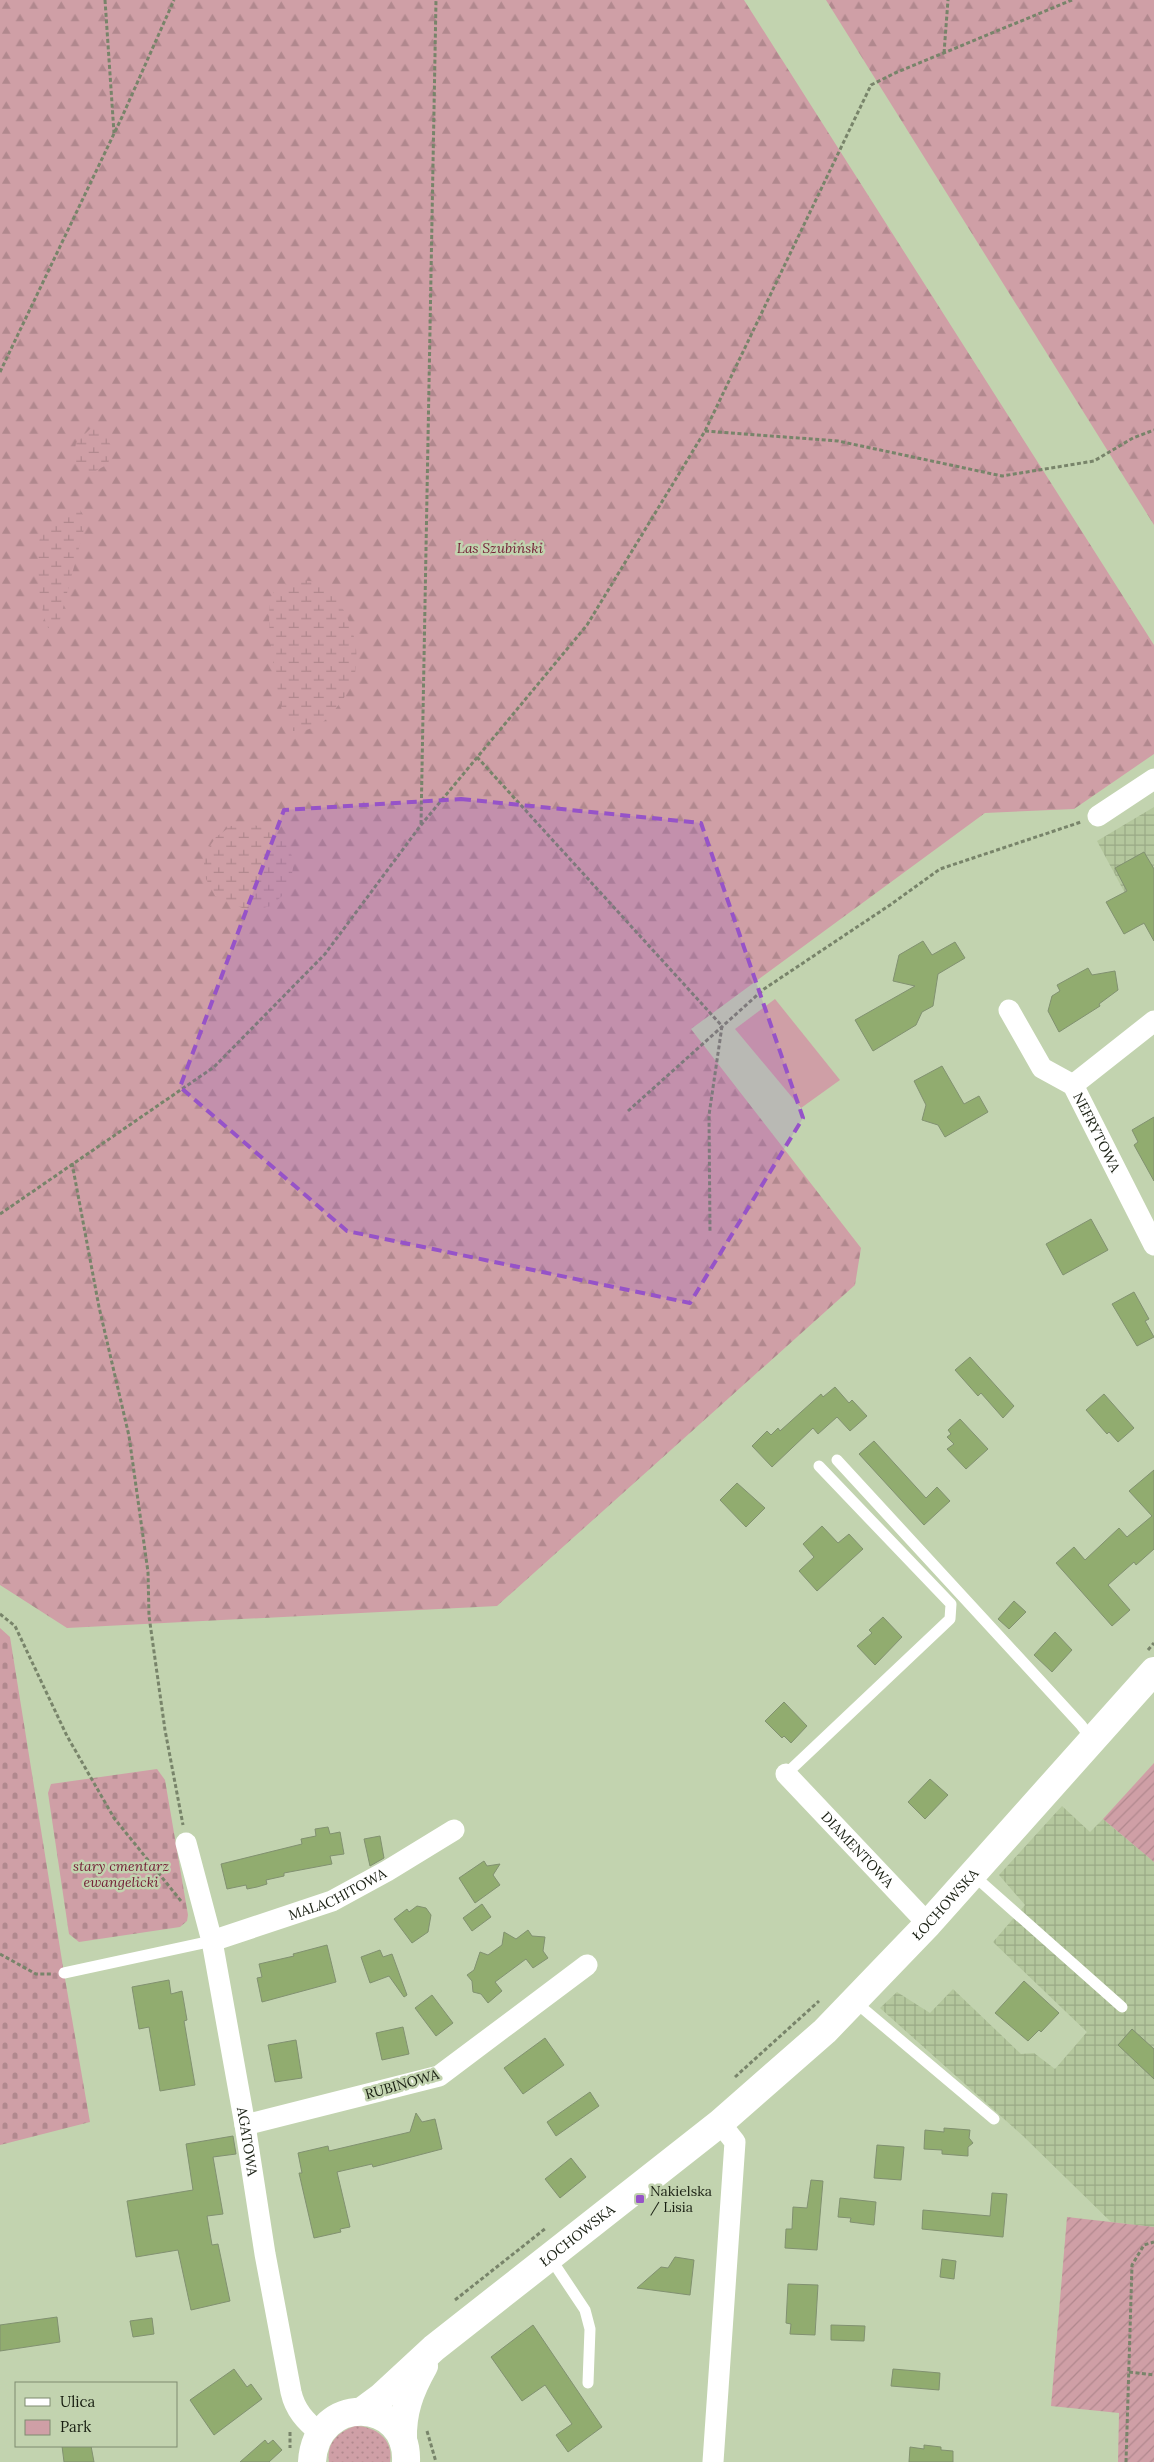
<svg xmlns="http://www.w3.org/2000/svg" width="1154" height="2462" viewBox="0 0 1154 2462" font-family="Lora,serif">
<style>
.industrial{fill:url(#industrial-grid)}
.grass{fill:url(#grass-dots)}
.forest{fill:url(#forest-firs)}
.wetland{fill:url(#wetland-marsh)}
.cemetery{fill:url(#cemetery-stones)}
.park{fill:#cf9fa6}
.garden{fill:url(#garden-furrows)}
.building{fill:#91ac6f;stroke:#819170}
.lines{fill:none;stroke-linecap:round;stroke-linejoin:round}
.path{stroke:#78846a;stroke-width:3;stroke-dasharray:4 2.5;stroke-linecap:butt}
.lane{stroke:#fff;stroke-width:11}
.street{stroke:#fff;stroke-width:21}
.secondary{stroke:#fff;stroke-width:28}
.marked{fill:#9653c8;fill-opacity:0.2;stroke:#9653c8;stroke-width:4;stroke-dasharray:10 6;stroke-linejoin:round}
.poi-dot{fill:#9653c8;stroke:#c2d3af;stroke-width:2}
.labels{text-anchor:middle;stroke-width:5;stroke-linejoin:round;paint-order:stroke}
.park-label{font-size:14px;font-style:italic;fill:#721d35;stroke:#c2d3af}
.street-label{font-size:14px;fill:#191f12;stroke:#c2d3af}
.poi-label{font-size:14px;fill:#191f12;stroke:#c2d3af;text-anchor:start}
</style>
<defs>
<pattern id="industrial-grid" width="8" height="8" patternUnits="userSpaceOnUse" patternTransform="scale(1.25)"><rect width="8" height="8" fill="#b4c79d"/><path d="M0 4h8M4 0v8" fill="none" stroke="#9aaa86"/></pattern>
<pattern id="grass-dots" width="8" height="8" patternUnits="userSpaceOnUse" patternTransform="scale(1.25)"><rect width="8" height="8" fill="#cf9fa6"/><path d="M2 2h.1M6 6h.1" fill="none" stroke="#b1888e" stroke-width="1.8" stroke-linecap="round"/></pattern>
<pattern id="forest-firs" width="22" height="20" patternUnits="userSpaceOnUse" patternTransform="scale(1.25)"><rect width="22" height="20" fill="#cf9fa6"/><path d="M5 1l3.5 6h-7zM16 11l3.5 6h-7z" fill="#b1888e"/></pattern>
<pattern id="wetland-marsh" width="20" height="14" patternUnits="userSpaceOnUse" patternTransform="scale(1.25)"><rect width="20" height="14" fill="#cf9fa6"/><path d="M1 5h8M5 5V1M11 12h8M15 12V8" fill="none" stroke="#b1888e"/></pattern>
<pattern id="cemetery-stones" width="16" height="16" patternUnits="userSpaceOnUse" patternTransform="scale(1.25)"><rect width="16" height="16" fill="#cf9fa6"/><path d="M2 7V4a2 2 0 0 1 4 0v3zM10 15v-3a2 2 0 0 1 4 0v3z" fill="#b1888e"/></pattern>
<pattern id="garden-furrows" width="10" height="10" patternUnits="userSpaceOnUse" patternTransform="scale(1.25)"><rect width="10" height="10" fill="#cf9fa6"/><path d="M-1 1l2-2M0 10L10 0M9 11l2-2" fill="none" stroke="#b1888e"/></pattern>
</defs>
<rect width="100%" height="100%" fill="#c2d3af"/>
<g class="industrial">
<path d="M1154 807V918L1142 925 1097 841Z"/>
<path d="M1062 1806 1090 1832 1103 1819 1154 1862V2227L1111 2222 1022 2135 880 2008 897 1992 930 2013 953 1989 1021 2054 1034 2053 1055 2069 1087 2032 993 1942 1025 1905 999 1875Z"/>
</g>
<path class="grass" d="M355 2426C375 2426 394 2439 390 2462H329C326 2443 338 2432 355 2426Z"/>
<g class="forest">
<path d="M0 0H744L1154 645V754L1074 809 985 813 691 1029 861 1248 855 1285 497 1606 67 1628 0 1585Z"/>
<path d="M826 0H1154V525Z"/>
</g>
<g class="wetland">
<path d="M91 428H102L112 448 108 464 92 473 83 472 73 460 76 443Z"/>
<path d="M80 510 86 519 83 533 58 627 50 631C39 617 35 556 40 538 46 521 64 513 80 510Z"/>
<path d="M302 580C308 581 316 581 321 584 346 601 362 644 355 673 352 687 346 696 337 707 324 724 314 731 293 731 290 726 285 720 283 714 278 693 261 608 274 592 282 584 293 582 302 580Z"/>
<path d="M251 824 271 830 286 842 294 861 291 880 283 895 271 906 249 911 215 896 206 879 203 856 216 837 231 826Z"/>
</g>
<g class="cemetery">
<path d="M0 1628 10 1637 64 1973 90 2122 0 2145Z"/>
<path d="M157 1769 165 1780 188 1915 187 1921 180 1927 79 1942 69 1934 48 1793 51 1784Z"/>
</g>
<path class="park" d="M775 999 840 1080 801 1108 735 1029Z"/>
<g class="garden">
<path d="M1154 1763V1862L1103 1819Z"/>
<path d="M1067 2217 1154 2227V2462H1118L1119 2413 1051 2406Z"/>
</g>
<g class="building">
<path d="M1144 852 1154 869V941L1144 923 1124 934 1106 902 1127 891 1115 868Z"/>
<path d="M923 941 932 955 955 942 965 958 938 974 933 1006 922 1012 916 1025 873 1051 855 1020 915 986 893 981 899 955Z"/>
<path d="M1088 968 1092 975 1115 971 1118 990 1099 1004 1100 1006 1059 1032 1048 1011 1052 996 1060 991 1057 985Z"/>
<path d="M942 1066 964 1104 979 1096 988 1112 945 1137 938 1125 922 1120 926 1105 914 1081Z"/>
<path d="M1154 1117V1181L1134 1145 1138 1142 1132 1130Z"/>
<path d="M1091 1219 1108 1250 1063 1275 1046 1244Z"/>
<path d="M1134 1292 1149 1319 1145 1321 1154 1337 1137 1346 1112 1304Z"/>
<path d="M970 1357 1014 1406 1003 1418 981 1393 978 1396 955 1370Z"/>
<path d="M835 1387 849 1403 852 1400 867 1416 850 1431 837 1417 818 1434 813 1428 772 1467 752 1446 767 1431 771 1435 778 1428 780 1431 821 1394 823 1397Z"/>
<path d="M1104 1394 1134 1428 1118 1442 1109 1432 1107 1434 1086 1410Z"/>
<path d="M960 1419 988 1449 966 1469 947 1449 954 1444 947 1437 951 1434 948 1430Z"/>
<path d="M874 1441 926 1498 937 1487 950 1501 924 1525 859 1454Z"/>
<path d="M1154 1470V1549L1136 1565 1134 1562 1108 1585 1130 1610 1112 1626 1056 1563 1074 1547 1085 1560 1119 1528 1127 1537 1152 1516 1129 1491Z"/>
<path d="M737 1483 765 1508 746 1527 720 1500Z"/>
<path d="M822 1526 838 1543 849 1534 863 1549 817 1591 799 1571 814 1557 803 1544Z"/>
<path d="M1014 1601 1026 1612 1009 1629 998 1619Z"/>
<path d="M883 1617 902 1637 875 1665 857 1646 872 1633 869 1630Z"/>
<path d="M1055 1632 1072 1650 1052 1672 1034 1655Z"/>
<path d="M784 1702 807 1726 791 1743 784 1736 782 1738 765 1721Z"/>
<path d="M930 1779 948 1795 925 1819 908 1802Z"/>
<path d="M328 1827 330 1834 340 1832 344 1854 330 1856 332 1864 284 1873V1876L266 1880 267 1884 257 1887 247 1889 246 1885 227 1889 221 1864 302 1844 301 1839 316 1836 315 1829Z"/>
<path d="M380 1836 384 1858 370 1866 364 1839Z"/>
<path d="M484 1861 487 1866 500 1864 493 1875 500 1885 475 1903 459 1878Z"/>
<path d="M482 1904 491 1917 472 1931 463 1918Z"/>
<path d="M417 1906 426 1908 431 1915 428 1932 412 1943 394 1919 407 1909 409 1912Z"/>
<path d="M528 1930 532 1936 545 1937 543 1951 548 1958 533 1968 526 1959 495 1982 502 1991 488 2003 481 1994 473 1992 472 1981 467 1975 474 1970 480 1952 488 1955 502 1945 504 1932 516 1939Z"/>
<path d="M327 1945 336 1982 262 2002 257 1978 262 1977 259 1964 294 1956 293 1954Z"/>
<path d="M380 1950 383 1957 392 1954 407 1995 404 1997 389 1976 370 1983 361 1957Z"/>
<path d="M169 1980 171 1994 182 1991 187 2020 184 2021 195 2085 160 2091 149 2027 139 2029 132 1987Z"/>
<path d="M1024 1981 1059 2013 1041 2032 1039 2030 1028 2041 995 2013Z"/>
<path d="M432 1995 453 2023 436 2036 415 2008Z"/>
<path d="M403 2027 409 2054 382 2060 376 2033Z"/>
<path d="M1132 2029 1154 2049V2079L1118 2045Z"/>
<path d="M545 2038 564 2065 523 2094 504 2068Z"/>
<path d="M296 2040 302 2078 275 2082 268 2045Z"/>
<path d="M590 2092 599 2106 556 2136 547 2122Z"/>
<path d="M416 2113 422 2122 435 2119 442 2149 373 2167 372 2164 337 2172 350 2227 340 2229 341 2232 314 2238 299 2173H302L298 2153 328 2146 329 2151 410 2132Z"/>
<path d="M944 2128 970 2130 969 2138 973 2143 968 2147V2156L942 2154V2150L924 2149 925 2130 944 2132Z"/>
<path d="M233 2136 236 2154 213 2157 223 2214 207 2216 212 2245 218 2244 230 2301 191 2310 178 2250 136 2257 127 2201 193 2190 186 2144Z"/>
<path d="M877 2145 904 2147 901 2180 874 2178Z"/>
<path d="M571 2158 586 2177 560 2198 545 2179Z"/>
<path d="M811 2180 823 2181 817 2250 785 2248 786 2229H792L793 2207 807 2208Z"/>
<path d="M992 2193 1007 2194 1003 2237 922 2229 923 2210 990 2216Z"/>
<path d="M840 2198 876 2202 874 2225 850 2222 851 2218 838 2217Z"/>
<path d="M675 2257 694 2260 690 2295 637 2288 661 2267 668 2268Z"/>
<path d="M942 2259 956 2261 954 2279 940 2277Z"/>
<path d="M788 2284 818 2285 815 2335 790 2334 791 2324 786 2323Z"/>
<path d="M57 2317 60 2342 0 2351V2325Z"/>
<path d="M152 2318 154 2334 133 2337 130 2321Z"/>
<path d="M533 2325 602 2427 568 2452 556 2435 572 2424 545 2385 522 2401 491 2357Z"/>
<path d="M831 2325 865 2326 864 2341 831 2340Z"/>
<path d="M234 2369 247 2387 251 2384 262 2399 214 2435 190 2400Z"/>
<path d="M893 2369 940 2373 939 2390 891 2386Z"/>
<path d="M265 2440 268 2444 273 2440 282 2450 269 2462H240Z"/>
<path d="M924 2445 941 2447V2450L953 2451V2462H909L910 2447 924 2449Z"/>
<path d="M62 2446H91L94 2462H64Z"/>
</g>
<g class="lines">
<g class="path">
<path d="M105 0 114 133"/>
<path d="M944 53 948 0"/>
<path d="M0 372 122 117 174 0"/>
<path d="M705 431 838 441 1002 476 1094 461 1133 438 1154 430"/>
<path d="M477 757 722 1026 709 1115 710 1233"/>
<path d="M421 824 436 0"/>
<path d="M628 1111 764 989 890 905 940 869 1081 822"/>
<path d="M72 1163 99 1307 129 1436 148 1572 149 1616 165 1730 183 1825"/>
<path d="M0 1214 214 1067 325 954 421 825 587 625 705 431 871 85 895 73 1072 0"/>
<path d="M0 1614 15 1626 67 1736 114 1818 181 1901"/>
<path d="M1148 1650 1154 1643"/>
<path d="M0 1954 36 1974H51"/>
<path d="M735 2077 819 2001"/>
<path d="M455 2300 546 2228"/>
<path d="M1129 2372 1154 2375"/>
<path d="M427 2431 436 2462"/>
<path d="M290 2432V2448"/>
<path d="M1126 2462 1132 2265 1144 2245 1154 2242"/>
</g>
<g class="lane">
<path d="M837 1460 1081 1725 1092 1740"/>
<path d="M786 1774 950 1619 951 1604 819 1466"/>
<path d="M972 1874 1122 2007"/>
<path d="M64 1973 212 1941"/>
<path d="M854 2001 994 2119"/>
<path d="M549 2256 585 2310 590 2329 588 2383"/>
</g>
<g class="street">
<path d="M1098 816 1154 779"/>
<path id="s1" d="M1009 1010 1042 1068 1073 1085 1154 1245"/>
<path d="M1073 1085 1154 1021"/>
<path id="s2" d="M786 1774 928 1924"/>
<path id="s3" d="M186 1843 212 1941 245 2125 265 2254 291 2392C295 2410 305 2421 320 2433"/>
<path id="s4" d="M212 1941 332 1901 387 1871 454 1830"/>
<path d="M245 2125 439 2076 587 1965"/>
<path d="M713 2462 735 2142 720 2123"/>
</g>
<g class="secondary">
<path id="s5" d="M362 2411 381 2397 434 2348 720 2123 825 2031 928 1924 1154 1671"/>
<path d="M403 2440C402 2412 410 2391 424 2366"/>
<path d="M312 2462C316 2393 409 2397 406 2462"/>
</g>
</g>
<path class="marked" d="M461 799 701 823 803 1118 690 1303 347 1231 180 1087 284 810Z"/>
<rect class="poi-dot" x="635" y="2194" width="10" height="10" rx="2.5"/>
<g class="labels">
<g class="park-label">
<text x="500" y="553">Las Szubiński</text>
<text x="121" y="1871">stary cmentarz<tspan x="121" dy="16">ewangelicki</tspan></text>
</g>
<g class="street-label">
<text dy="5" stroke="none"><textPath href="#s1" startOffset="155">NEFRYTOWA</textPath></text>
<text dy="5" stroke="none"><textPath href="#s2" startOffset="104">DIAMENTOWA</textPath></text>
<text dy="5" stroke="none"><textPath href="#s4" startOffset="134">MALACHITOWA</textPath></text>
<text dy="5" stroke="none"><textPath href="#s5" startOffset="774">ŁOCHOWSKA</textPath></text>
<text transform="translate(402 2084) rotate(-16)" y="5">RUBINOWA</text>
<text dy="5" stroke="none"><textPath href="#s3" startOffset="305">AGATOWA</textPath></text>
<text dy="5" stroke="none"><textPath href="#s5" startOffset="278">ŁOCHOWSKA</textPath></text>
</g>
<g class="poi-label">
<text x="650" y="2196">Nakielska<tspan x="650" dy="16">/ Lisia</tspan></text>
</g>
</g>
<rect x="15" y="2382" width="162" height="65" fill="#c2d3af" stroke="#7e8b70"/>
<rect x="25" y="2398" width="25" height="8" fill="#ffffff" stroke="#7e8b70"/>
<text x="60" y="2407" font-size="15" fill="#191f12">Ulica</text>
<rect x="25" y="2420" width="25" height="15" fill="#cf9fa6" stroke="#7e8b70"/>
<text x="60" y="2432" font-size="15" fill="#191f12">Park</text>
</svg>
